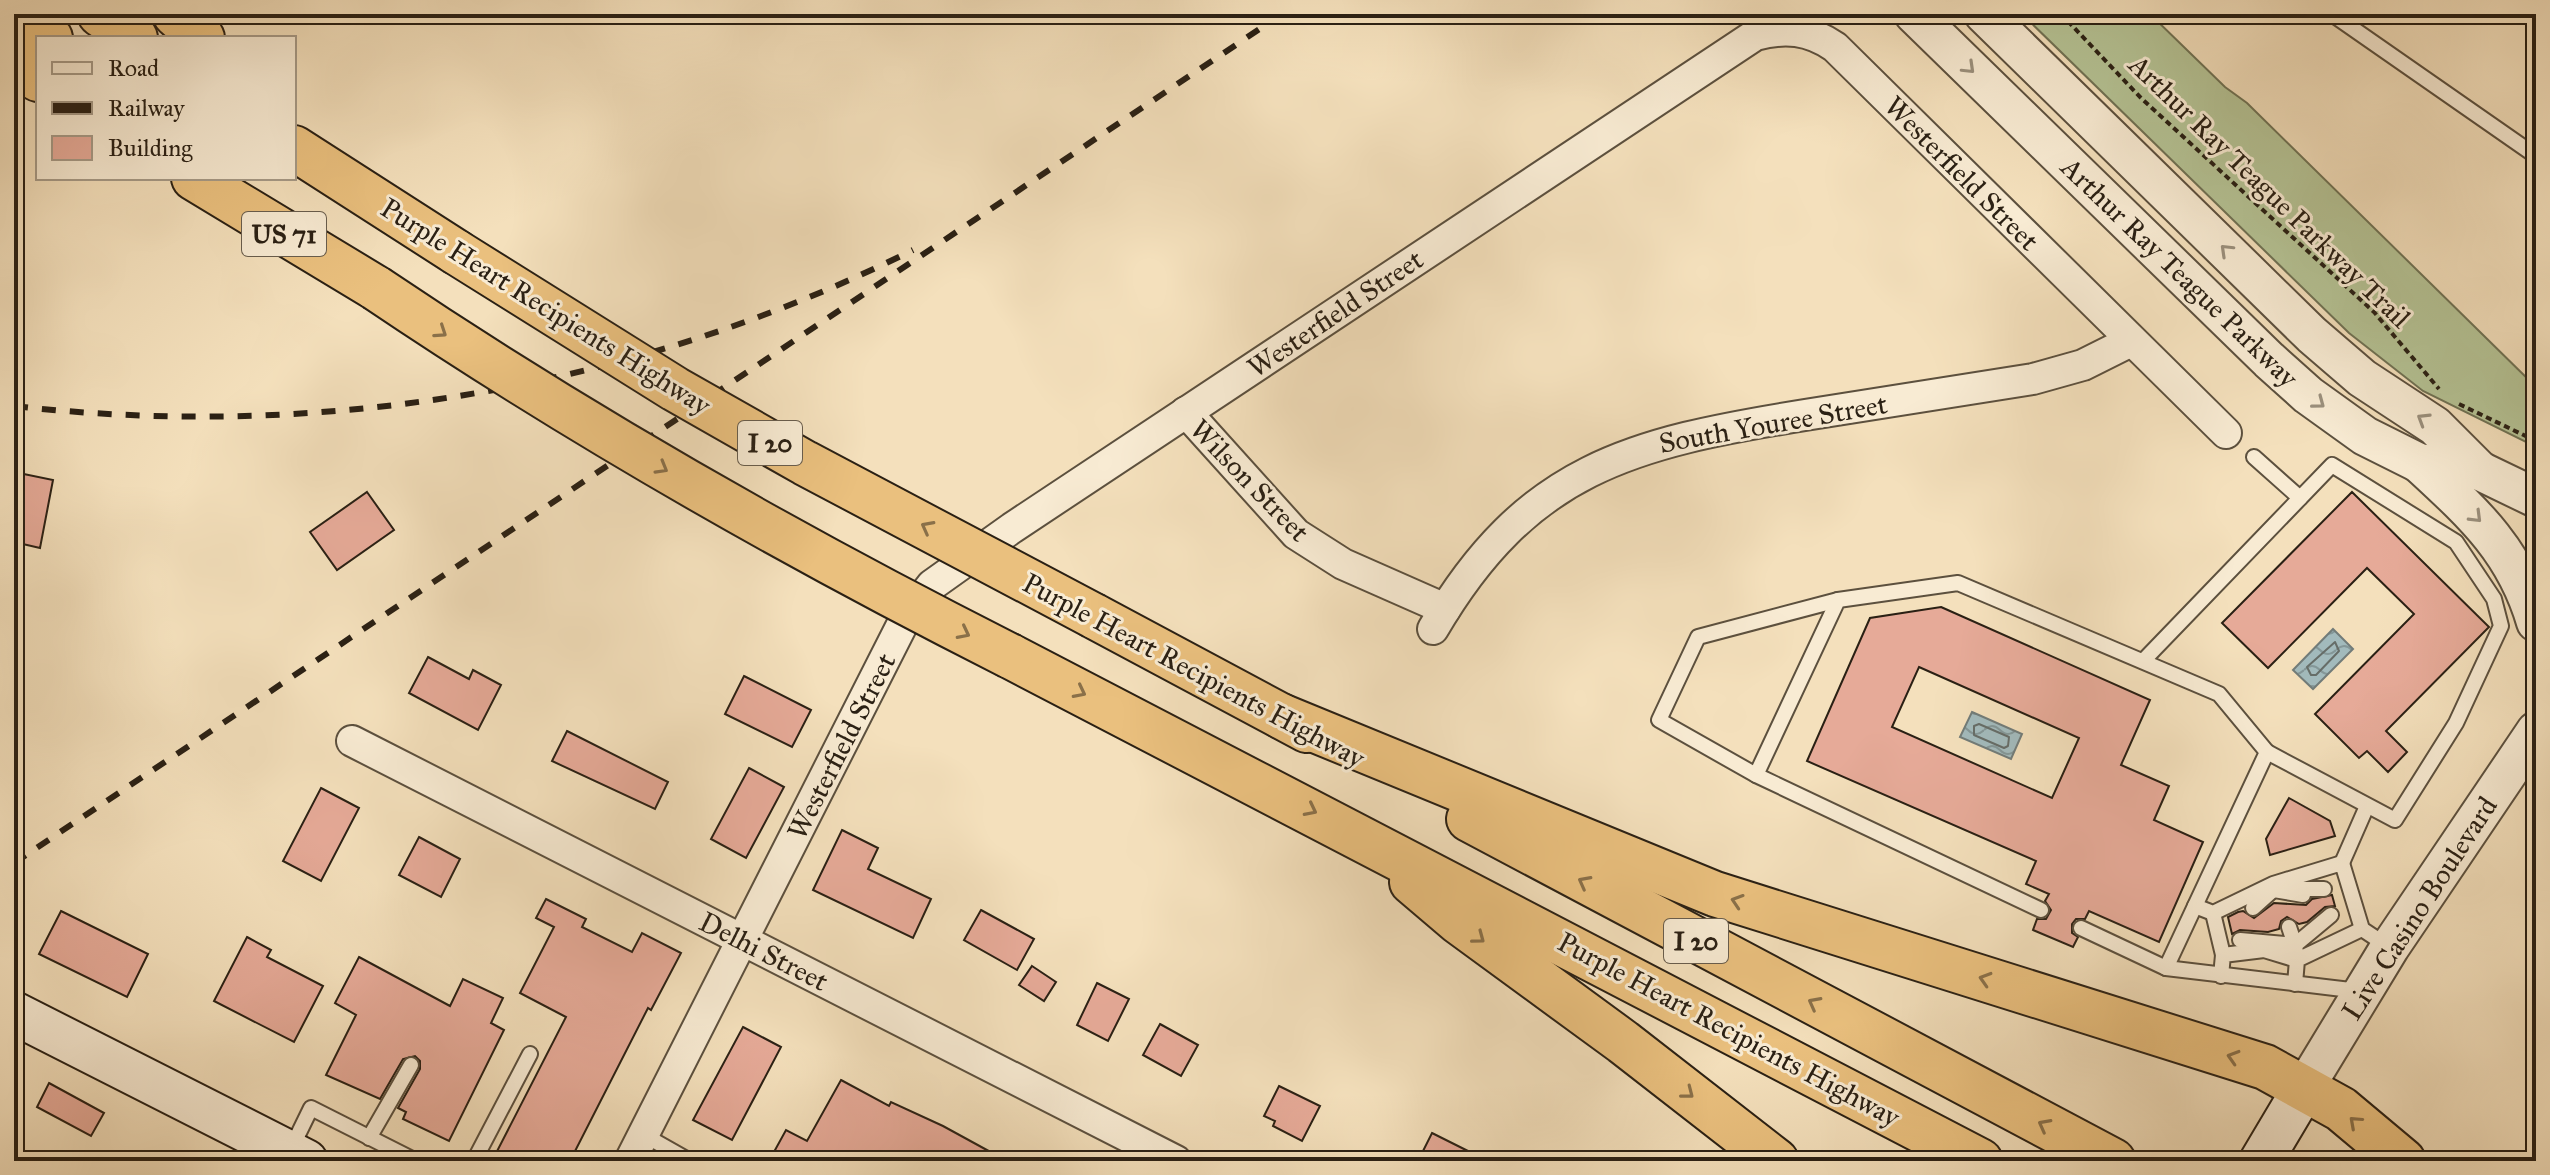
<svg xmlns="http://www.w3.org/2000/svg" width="2550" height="1175" viewBox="0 0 2550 1175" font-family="'IM FELL Great Primer',serif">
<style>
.grass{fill:#b5c395;stroke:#707254;stroke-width:2}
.water{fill:url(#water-waves);stroke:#727c79;stroke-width:2}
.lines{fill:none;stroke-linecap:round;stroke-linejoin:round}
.shore{stroke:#666d68;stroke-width:2}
.building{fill:#e6aa98;stroke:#2a2014;stroke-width:2;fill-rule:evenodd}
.service-casing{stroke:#5c503e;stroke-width:18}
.minor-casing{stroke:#5c503e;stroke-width:34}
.tertiary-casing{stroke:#5c503e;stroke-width:42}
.secondary-casing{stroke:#2a2014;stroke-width:46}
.motorway-casing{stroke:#2a2014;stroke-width:48}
.path{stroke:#2a2014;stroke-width:4;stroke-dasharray:6 4;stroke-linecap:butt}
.service{stroke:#f8ebd3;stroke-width:14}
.minor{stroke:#f8ebd3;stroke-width:30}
.tertiary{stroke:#f8ebd3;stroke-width:38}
.secondary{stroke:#f8ebd3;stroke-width:42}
.motorway{stroke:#eac07e;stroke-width:44}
.rail{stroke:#2a2014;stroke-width:6;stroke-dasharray:14 14;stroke-linecap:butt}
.motorway-bridge-casing{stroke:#2a2014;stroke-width:48;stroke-linecap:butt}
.motorway-bridge{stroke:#eac07e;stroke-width:44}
.oneway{stroke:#9b907d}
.oneway2{stroke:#8a7049}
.labels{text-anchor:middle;stroke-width:6;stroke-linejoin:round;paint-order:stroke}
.shield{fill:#f8ebd3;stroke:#685d4d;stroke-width:2}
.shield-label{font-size:26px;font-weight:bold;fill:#2a2014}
.street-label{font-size:28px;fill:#2a2014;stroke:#f8ebd3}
</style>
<defs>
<pattern id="water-waves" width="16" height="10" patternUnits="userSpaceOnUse" patternTransform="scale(2)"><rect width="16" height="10" fill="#a2babc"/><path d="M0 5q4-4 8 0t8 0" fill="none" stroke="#849798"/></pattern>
</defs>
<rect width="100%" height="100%" fill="#f4e0bc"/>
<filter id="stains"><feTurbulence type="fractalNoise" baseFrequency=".0025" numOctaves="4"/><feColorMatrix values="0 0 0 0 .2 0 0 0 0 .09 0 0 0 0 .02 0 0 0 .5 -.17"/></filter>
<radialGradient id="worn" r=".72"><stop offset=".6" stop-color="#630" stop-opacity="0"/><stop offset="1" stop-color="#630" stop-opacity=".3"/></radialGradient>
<path class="grass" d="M2022 14H2150L2225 87 2247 103 2536 387V447L2423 391 2349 333Z"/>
<g class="water">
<path d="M2333 629 2353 649 2313 689 2293 670Z"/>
<path d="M1972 712 2022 734 2011 759 1960 737Z"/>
</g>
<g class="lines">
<g class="shore">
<path d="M2335 642 2339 651 2316 675H2311L2307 667Z"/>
<path d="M1979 724 2009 737 2008 746 2004 748 1974 735V726Z"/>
</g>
</g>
<g class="building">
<path d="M14 472 53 480 40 548 14 542Z"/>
<path d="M367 492 394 530 337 570 310 532Z"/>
<path d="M2352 492 2489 627 2386 731 2407 752 2388 772 2367 751 2359 758 2315 714 2414 614 2367 568 2268 668 2222 623Z"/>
<path d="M1941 607 2150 700 2121 765 2169 786 2154 820 2203 842 2159 942 2089 911 2085 919H2076L2072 924V933L2078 937 2073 947 2033 930 2037 919H2046L2051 910 2045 901 2049 894 2026 884 2036 861 1807 761 1870 618ZM1919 667 2079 738 2052 798 1892 727Z"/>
<path d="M428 657 469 679 473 670 501 685 478 730 409 693Z"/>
<path d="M744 676 811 710 792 747 725 714Z"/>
<path d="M567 731 668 782 655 809 552 761Z"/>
<path d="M749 768 784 787 746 858 711 839Z"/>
<path d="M321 788 359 808 321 881 283 861Z"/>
<path d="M2289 798 2330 821 2335 836 2270 855 2266 839Z"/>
<path d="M842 830 878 848 868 869 931 899 913 938 813 890Z"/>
<path d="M419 837 460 859 441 897 399 875Z"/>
<path d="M2332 895 2335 906 2325 907 2307 922 2299 924 2287 917 2281 921 2279 929 2268 932 2240 930 2232 934 2228 917 2238 912 2243 911 2254 918 2274 903 2306 905 2312 899Z"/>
<path d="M546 899 586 919 582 927 632 952 642 933 681 953 651 1010 648 1008 570 1161H492L566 1017 520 993 554 927 536 918Z"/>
<path d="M981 910 1034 939 1017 970 964 940Z"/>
<path d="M61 911 148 954 127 997 39 954Z"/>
<path d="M247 937 271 950 267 957 323 986 294 1042 214 1001Z"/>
<path d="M359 957 450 1006 463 979 503 998 491 1023 504 1030 449 1141 403 1119 406 1112 398 1108 420 1069V1061L415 1056 403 1059 380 1099 326 1075 356 1015 335 1003Z"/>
<path d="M1032 966 1056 982 1044 1001 1019 985Z"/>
<path d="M1097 983 1129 999 1108 1041 1077 1025Z"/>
<path d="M1160 1024 1198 1045 1181 1076 1143 1055Z"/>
<path d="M743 1027 781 1047 732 1140 693 1120Z"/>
<path d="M841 1080 889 1106 891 1102 943 1126 1007 1161H769L786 1130 807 1141Z"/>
<path d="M49 1083 104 1113 91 1136 37 1107Z"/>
<path d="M1279 1086 1320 1106 1302 1141 1273 1126 1275 1121 1264 1116Z"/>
<path d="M1432 1133 1488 1161H1418Z"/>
</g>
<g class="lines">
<defs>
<g id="service">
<path d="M2332 14 2536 156"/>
<path d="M2254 457 2300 498"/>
<path d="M2143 661 2332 465 2456 542 2494 599 2501 626 2456 723 2395 820 2267 752"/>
<path d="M1756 775 1659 720 1698 637 1838 600"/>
<path d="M2342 863 2367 806"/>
<path d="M2293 889H2324"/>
<path d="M2265 895 2274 890 2303 895"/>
<path d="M2195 906 2213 913 2273 884 2342 863 2362 929 2389 947"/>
<path d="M2253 908 2273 890"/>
<path d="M2041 910 1756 775 1838 600 1958 583 2219 694 2267 752 2166 968 2359 991"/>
<path d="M2213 913 2223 955"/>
<path d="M2289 927 2295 945"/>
<path d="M2081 928 2166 968"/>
<path d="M2240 940 2295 945"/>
<path d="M2221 976 2223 955 2264 950 2297 960 2295 945 2331 915"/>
<path d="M2295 984 2297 960 2362 929"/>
<path d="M644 1135 690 1161"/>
<path d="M369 1138 411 1065"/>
<path d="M291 1149 311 1108 416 1161"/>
<path d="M474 1161 530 1054"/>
</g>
<g id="minor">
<path d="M1186 412 1296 534 1343 564 1445 609"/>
<path d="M1433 629C1527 468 1631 443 1805 415 1881 403 1957 391 2033 379L2083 365 2131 341"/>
<path d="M352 741 1176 1161"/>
<path d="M630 1161 904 621 932 585 1012 528 1755 35C1785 27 1809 29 1835 47L2226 433"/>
</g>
<g id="tertiary">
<path d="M1914 14 2269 360 2308 395 2365 436 2419 463 2480 471 2536 498"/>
<path d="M1984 14 2312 335 2362 378 2435 426 2480 471"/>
<path d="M2419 463C2473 513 2515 550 2536 622"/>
<path d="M2305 1087 2390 947 2536 731"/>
</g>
<g id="secondary">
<path d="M14 1013 306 1161"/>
<path d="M2261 1161 2305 1087"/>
</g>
<g id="motorway">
<path d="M17 14 50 38"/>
<path d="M100 14 135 38"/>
<path d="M175 14 202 38"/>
<path d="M14 64 38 79"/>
<path d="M294 148 456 252"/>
<path d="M194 178 376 288"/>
<path d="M1094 616 1307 730"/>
<path d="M1010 656 1980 1161"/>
<path d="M1281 716 1715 894 2265 1067 2341 1109 2403 1161"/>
<path d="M1469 819 2113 1161"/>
<path d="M1412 882 1459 922 1623 1042 1776 1161"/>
</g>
</defs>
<use href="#service" class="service-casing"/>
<use href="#minor" class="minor-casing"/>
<use href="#tertiary" class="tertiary-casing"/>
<use href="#secondary" class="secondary-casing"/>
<use href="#motorway" class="motorway-casing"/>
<g class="path">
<path d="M2061 14 2141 98 2374 312 2439 389"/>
<path d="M2459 404 2536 441"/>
</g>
<use href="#service" class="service"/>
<use href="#minor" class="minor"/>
<use href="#tertiary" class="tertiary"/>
<use href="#secondary" class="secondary"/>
<use href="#motorway" class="motorway"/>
<g class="rail">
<path d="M14 406C324 441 634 389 913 250"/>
<path d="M14 863 1282 14"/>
</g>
<defs>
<g id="motorway-bridge">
<path d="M456 252 675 389 805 463 1094 616"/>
<path d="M376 288C579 425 792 546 1010 656"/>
</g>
</defs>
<use href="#motorway-bridge" class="motorway-bridge-casing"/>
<use href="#motorway-bridge" class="motorway-bridge"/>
</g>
<defs><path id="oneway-chevron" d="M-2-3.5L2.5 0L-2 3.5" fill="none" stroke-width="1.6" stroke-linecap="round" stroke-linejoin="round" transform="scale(2)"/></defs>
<g class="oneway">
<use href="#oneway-chevron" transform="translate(1969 68) rotate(44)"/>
<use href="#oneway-chevron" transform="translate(2226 250) rotate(-136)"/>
<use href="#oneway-chevron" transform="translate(2319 403) rotate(37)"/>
<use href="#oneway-chevron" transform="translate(2423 419) rotate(-148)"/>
<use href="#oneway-chevron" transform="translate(2476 517) rotate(45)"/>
</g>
<g class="oneway2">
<use href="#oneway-chevron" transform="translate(441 332) rotate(34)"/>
<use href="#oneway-chevron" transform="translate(662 468) rotate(30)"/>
<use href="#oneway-chevron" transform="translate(927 527) rotate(-152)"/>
<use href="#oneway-chevron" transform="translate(964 633) rotate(27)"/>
<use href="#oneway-chevron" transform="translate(1080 692) rotate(27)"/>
<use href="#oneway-chevron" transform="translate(1311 810) rotate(27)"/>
<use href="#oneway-chevron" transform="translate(1584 882) rotate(-152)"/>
<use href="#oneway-chevron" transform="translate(1737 901) rotate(-162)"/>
<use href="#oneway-chevron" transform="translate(1479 938) rotate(37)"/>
<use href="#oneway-chevron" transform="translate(1985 979) rotate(-163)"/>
<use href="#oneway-chevron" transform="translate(1814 1003) rotate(-152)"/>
<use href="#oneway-chevron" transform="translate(2233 1057) rotate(-163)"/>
<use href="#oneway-chevron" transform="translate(1688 1093) rotate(38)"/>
<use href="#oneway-chevron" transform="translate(2355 1122) rotate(-138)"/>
<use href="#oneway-chevron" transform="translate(2044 1125) rotate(-152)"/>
</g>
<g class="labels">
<g class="shield">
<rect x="242" y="212" width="84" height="44" rx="6"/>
<rect x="738" y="421" width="64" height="44" rx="6"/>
<rect x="1664" y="919" width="64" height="44" rx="6"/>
</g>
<g class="shield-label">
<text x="284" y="243">US 71</text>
<text x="770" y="452">I 20</text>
<text x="1696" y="950">I 20</text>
</g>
<g class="street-label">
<text transform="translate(1962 173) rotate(45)" y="10">Westerfield Street</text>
<text transform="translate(2270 191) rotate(44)" y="10">Arthur Ray Teague Parkway Trail</text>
<text transform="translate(2180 272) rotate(44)" y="10">Arthur Ray Teague Parkway</text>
<text transform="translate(546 306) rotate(32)" y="10">Purple Heart Recipients Highway</text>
<text transform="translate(1335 313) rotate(-34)" y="10">Westerfield Street</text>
<text transform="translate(1773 423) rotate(-10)" y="10">South Youree Street</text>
<text transform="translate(1250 480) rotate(46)" y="10">Wilson Street</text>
<text transform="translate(1194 670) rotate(28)" y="10">Purple Heart Recipients Highway</text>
<text transform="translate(841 746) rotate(-63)" y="10">Westerfield Street</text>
<text transform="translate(2419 908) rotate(-57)" y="10">Live Casino Boulevard</text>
<text transform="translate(764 951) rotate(27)" y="10">Delhi Street</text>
<text transform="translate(1729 1029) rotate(28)" y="10">Purple Heart Recipients Highway</text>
</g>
</g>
<rect width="2550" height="1175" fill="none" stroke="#f4e0bc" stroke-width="48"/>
<rect x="16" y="16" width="2518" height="1143" fill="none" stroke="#2a2014" stroke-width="4"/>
<rect x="24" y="24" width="2502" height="1127" fill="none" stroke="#2a2014" stroke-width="2"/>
<rect x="36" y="36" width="260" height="144" fill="#f8ebd3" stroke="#a69a87" stroke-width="2"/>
<rect x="52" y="62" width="40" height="12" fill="#f8ebd3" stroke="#a69a87" stroke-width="2"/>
<text x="108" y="76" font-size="24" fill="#2a2014">Road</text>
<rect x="52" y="102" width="40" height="12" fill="#2a2014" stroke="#a69a87" stroke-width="2"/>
<text x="108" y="116" font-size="24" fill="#2a2014">Railway</text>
<rect x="52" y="136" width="40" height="24" fill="#e6aa98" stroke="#a69a87" stroke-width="2"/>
<text x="108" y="156" font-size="24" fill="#2a2014">Building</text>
<rect width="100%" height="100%" filter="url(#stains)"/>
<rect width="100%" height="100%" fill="url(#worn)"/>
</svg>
